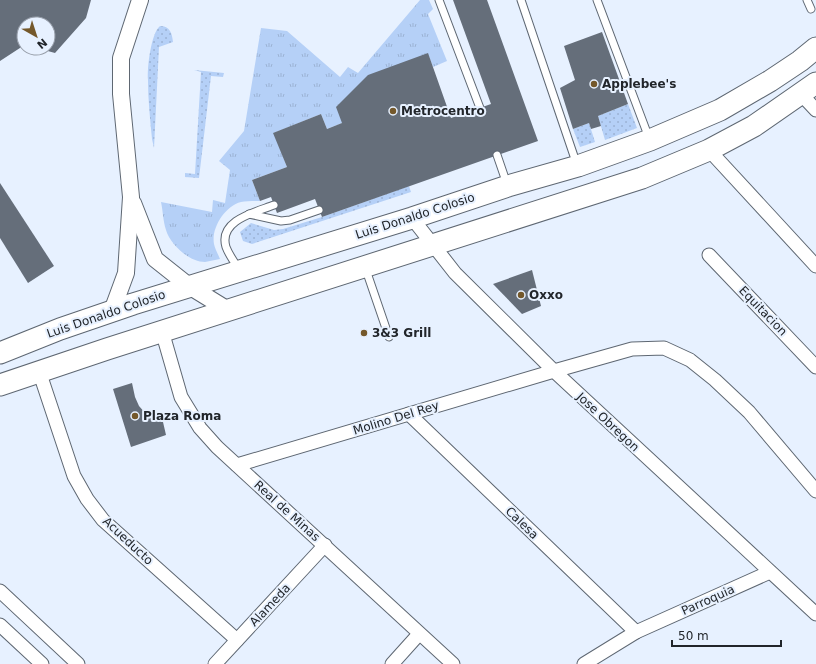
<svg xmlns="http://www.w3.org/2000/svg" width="816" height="664" viewBox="0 0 816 664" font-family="'DejaVu Sans',sans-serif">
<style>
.grass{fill:url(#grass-tufts)}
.garden{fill:url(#garden-dots)}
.building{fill:#656e7a}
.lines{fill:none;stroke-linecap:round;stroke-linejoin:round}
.service-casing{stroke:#5e6772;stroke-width:9}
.minor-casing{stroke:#5e6772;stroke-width:15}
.tertiary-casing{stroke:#5e6772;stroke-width:18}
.primary-casing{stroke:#5e6772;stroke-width:23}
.service{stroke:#fff;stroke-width:7}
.minor{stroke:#fff;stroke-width:13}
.tertiary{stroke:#fff;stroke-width:16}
.primary{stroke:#fff;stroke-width:21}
.poi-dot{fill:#74582b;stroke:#e7f1ff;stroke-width:1.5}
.labels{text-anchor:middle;stroke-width:4;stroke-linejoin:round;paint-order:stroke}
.poi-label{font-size:12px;font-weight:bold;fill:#21252a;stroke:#e7f1ff;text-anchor:start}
.street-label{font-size:12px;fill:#21252a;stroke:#e7f1ff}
</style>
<defs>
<pattern id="grass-tufts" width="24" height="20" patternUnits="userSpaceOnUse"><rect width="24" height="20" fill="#b5d0f7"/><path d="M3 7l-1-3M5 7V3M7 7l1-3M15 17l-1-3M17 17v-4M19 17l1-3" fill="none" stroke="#9bb2d4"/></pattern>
<pattern id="garden-dots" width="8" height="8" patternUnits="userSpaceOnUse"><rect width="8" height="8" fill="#b5d0f7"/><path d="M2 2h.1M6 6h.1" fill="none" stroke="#9bb2d4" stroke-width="1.8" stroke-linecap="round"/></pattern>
</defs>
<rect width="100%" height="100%" fill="#e7f1ff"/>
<path class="grass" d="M420 0H429L433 9 428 14 447 61 433 67 428 54 342 123 327 129 321 114 274 133 287 167 252 180 260 201C254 201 246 201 241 202 225 206 211 228 214 244 215 249 218 254 220 259 215 260 210 261 205 262 189 262 170 244 166 230 163 221 163 211 161 202L212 212 213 200 225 203 230 170 219 161 244 131 261 28 287 31 340 77 348 67 358 73Z"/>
<g class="garden">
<path d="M160 26C170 26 172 33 173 42L159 47 154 148 152 139C150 119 148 99 148 80 147 68 151 33 160 26Z"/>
<path d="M194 70 224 73 223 77 211 76 199 178 185 177V173L195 174 201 72Z"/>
<path d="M628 104 637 128 605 140 598 116Z"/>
<path d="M589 123 595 142 580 147 573 129Z"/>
<path d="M409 186 411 192 252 244 243 241 240 232 251 223 274 230 283 229 322 217Z"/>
</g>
<g class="building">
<path d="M0 0H91L86 18 55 53 37 48H48V24H24L23 46 0 61Z"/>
<path d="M453 0H487L538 141 322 217 315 199 277 213 271 197 260 201 252 180 287 167 273 133 321 114 327 129 342 123 336 107 368 75 428 53 451 118 491 104Z"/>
<path d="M602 32 628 104 598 116 601 126 591 129 589 123 573 129 560 88 575 80 564 46Z"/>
<path d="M0 183 54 266 28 283 0 238Z"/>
<path d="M532 270 541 306 522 314 493 284Z"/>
<path d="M132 383 135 397 139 406 146 414 163 422 166 435 131 447 113 389Z"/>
</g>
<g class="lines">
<defs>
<g id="service">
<path d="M439 0 480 108"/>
<path d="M521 0 577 165"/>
<path d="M597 0 649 138"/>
<path d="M807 0 811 9"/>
<path d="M497 155 507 184"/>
<path d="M249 214 281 221 290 220 319 210"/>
<path d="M365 267 389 337"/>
<path d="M239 269C234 262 229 255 226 247 218 220 256 212 274 205"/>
</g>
<g id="minor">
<path d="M801 94 816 110"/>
<path d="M709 150 816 266"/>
<path d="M412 218 455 273 554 371 816 614"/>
<path d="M709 255 816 367"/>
<path d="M162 331 181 397 200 428 217 447 453 664"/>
<path d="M39 371 74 476 87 499 103 520 237 640"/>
<path d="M409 414 636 632"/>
<path d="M237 465 554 371 632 349 664 348 690 360 715 380 749 412 816 491"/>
<path d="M0 591 78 664"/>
<path d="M0 625 42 664"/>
<path d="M215 664 325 545"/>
<path d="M392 664 419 634"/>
<path d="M584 664 636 632 770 572"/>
</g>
<g id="tertiary">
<path d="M133 203 155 259 189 286 228 310"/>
<path d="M112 311 126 273 131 197 121 94V58L140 0"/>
</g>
<g id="primary">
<path d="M0 353 60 329 133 304 412 218 508 186 578 166 650 140 720 110 770 81 800 61 816 48"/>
<path d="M0 385 107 349 642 178 709 150 754 126 816 83"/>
</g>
</defs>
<use href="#service" class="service-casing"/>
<use href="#minor" class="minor-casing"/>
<use href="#tertiary" class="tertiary-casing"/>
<use href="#primary" class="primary-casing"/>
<use href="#service" class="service"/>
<use href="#minor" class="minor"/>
<use href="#tertiary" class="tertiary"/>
<use href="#primary" class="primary"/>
</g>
<g class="poi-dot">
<circle cx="594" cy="84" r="4"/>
<circle cx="393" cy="111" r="4"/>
<circle cx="521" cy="295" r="4"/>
<circle cx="364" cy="333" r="4"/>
<circle cx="135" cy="416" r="4"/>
</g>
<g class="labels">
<g class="poi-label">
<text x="602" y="88">Applebee's</text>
<text x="401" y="115">Metrocentro</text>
<text x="529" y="299">Oxxo</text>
<text x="372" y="337">3&amp;3 Grill</text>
<text x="143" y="420">Plaza Roma</text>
</g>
<g class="street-label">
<text transform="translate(415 216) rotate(-18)" y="4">Luis Donaldo Colosio</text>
<text transform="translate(763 311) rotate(46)" y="4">Equitacion</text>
<text transform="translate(106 314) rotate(-19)" y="4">Luis Donaldo Colosio</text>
<text transform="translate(396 418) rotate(-17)" y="4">Molino Del Rey</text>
<text transform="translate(608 422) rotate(43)" y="4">Jose Obregon</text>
<text transform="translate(287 511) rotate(42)" y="4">Real de Minas</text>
<text transform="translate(522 523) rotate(44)" y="4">Calesa</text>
<text transform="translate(128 541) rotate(43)" y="4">Acueducto</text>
<text transform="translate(708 600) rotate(-24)" y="4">Parroquia</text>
<text transform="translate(270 605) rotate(-47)" y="4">Alameda</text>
</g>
</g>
<g transform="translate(36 36) rotate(141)"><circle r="19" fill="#e7f1ff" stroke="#989faa"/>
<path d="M0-3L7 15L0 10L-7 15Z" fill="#74582b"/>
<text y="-6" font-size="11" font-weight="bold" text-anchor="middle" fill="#21252a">N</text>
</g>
<path d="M672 640v6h109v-6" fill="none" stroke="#21252a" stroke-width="2"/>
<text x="678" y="640" font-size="12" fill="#21252a" stroke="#e7f1ff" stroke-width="3" paint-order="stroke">50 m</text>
</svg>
